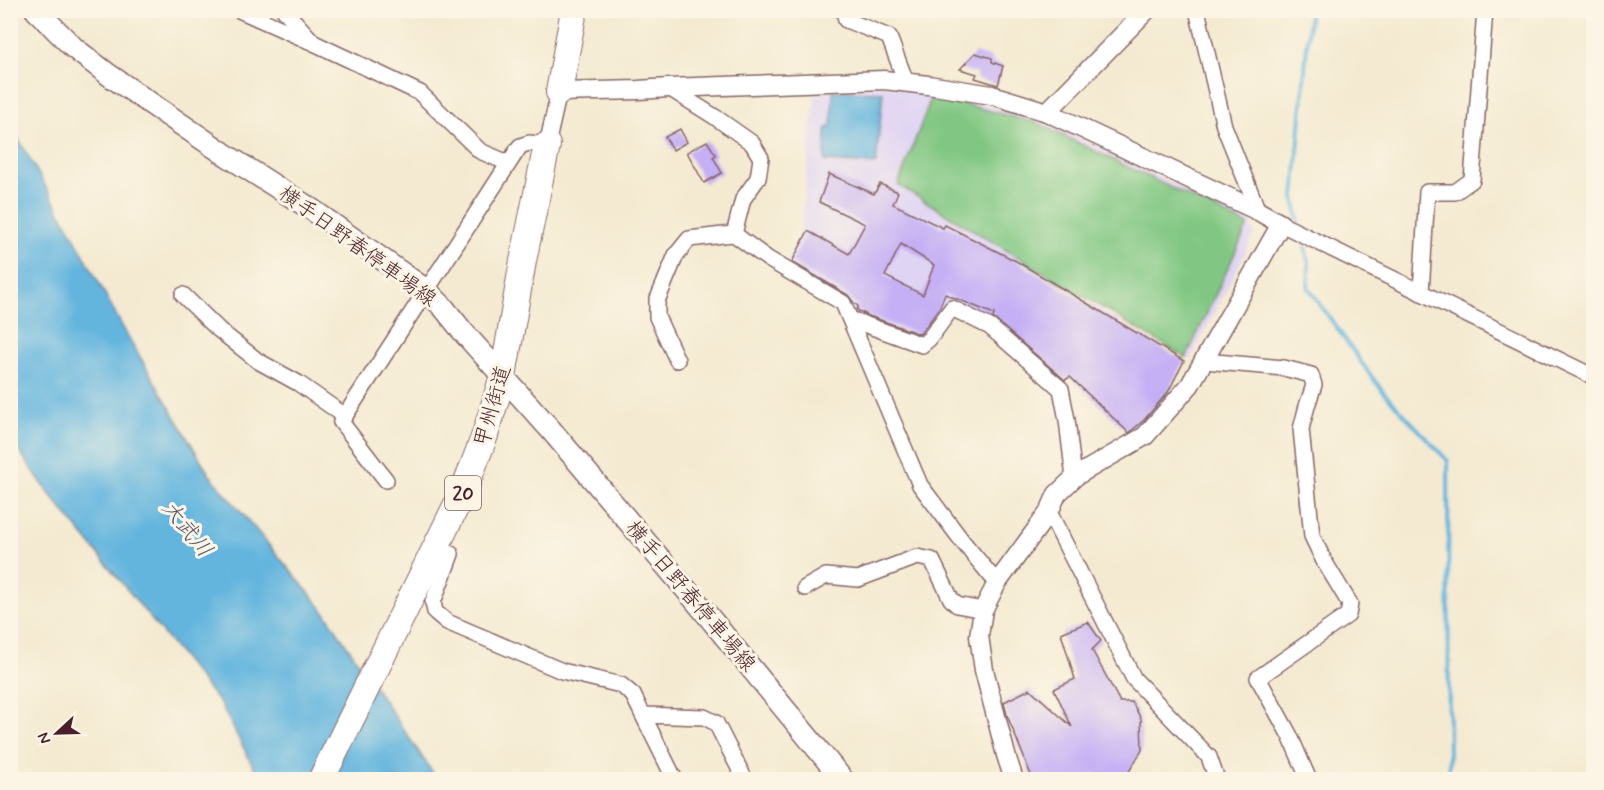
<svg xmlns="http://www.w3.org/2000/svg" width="1604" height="790" viewBox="0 0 1604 790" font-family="Mynerve,'Klee One',sans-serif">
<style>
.built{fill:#e0d4f4}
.green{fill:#81c783;stroke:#667357;stroke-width:1.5}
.water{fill:#63b5de;stroke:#566a84;stroke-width:1.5}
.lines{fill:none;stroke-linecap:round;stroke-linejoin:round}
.stream{stroke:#63b5de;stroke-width:4}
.building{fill:#c5aff5;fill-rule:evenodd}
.minor-casing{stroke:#866665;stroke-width:18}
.tertiary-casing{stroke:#866665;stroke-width:21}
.secondary-casing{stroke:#866665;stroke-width:24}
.trunk-casing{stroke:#866665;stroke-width:28}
.minor{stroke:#fff;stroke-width:15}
.tertiary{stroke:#fff;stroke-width:18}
.secondary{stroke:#fff;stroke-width:21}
.trunk{stroke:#fff;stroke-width:26}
.labels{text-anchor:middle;stroke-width:6;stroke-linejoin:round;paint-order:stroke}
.shield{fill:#fcf5e5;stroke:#7f5f63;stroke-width:1.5}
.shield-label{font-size:20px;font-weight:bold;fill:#4a1f2b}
.street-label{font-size:21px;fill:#4a1f2b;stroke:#fcf5e5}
.water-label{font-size:22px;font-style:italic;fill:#53546a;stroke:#fcf5e5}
</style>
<rect width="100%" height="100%" fill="#fcf5e5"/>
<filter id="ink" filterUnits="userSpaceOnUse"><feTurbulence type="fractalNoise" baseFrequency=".0167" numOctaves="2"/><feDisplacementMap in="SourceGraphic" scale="12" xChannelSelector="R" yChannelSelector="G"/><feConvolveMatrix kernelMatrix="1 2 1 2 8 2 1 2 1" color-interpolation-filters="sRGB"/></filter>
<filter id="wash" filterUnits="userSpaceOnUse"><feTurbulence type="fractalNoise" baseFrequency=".008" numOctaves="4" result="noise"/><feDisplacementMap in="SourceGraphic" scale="24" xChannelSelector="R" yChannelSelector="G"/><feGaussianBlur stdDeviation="1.35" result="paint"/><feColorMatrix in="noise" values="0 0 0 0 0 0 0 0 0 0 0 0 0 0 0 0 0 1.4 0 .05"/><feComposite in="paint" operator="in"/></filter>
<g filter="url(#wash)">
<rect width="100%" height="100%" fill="#f4ead1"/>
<path class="built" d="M883 86 930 92 1041 119 1240 216 1250 220 1255 233 1190 360 1019 261 989 320 954 301 926 339 853 317 792 266 788 260 800 237 815 95 819 90Z"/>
<path class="green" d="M932 96 1037 123 1248 225 1186 358 898 185Z"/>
<g class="water">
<path d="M833 91 883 92 876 164 825 161 826 130 832 124Z"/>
<path d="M10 124 71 231 127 335 209 474 321 607 437 779H260L221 705 48 492 11 439Z"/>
</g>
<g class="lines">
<g class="stream">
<path d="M1299 222 1294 198 1310 10"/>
<path d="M1305 247 1309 265 1308 287 1366 369 1385 394 1448 461 1449 780"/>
</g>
</g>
<g id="blocks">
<g class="building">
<path d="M975 53 992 58V62L1003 66 998 85 975 78 977 74 960 69Z"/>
<path d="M680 129 687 142 673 150 665 137Z"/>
<path d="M707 141 716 155 713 157 722 173 704 183 687 152Z"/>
<path d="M829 174 874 194 880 184 898 192 893 204 943 228 945 225 1016 261 1184 361 1168 392 1144 420 1129 433 1070 377 1065 380 993 318 994 314 945 294 939 309 920 334 869 316 857 310 858 306 854 303 848 295 792 262 808 231 849 254 865 224 819 202ZM901 244 934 265 923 295 885 276Z"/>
<path d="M1088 622 1101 641 1092 650 1120 702H1132L1141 719 1142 750 1128 773 1119 780H1100L1096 773 1077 780H1033L1007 715 1004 702 1030 689 1072 727 1054 689 1075 679 1061 633Z"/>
</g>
</g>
</g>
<g filter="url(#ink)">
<use href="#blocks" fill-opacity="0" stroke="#866665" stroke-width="1.5"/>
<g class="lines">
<defs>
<g id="minor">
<path d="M239 10 309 41"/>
<path d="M284 10 314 43 420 93 480 151 508 163"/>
<path d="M844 10 846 20 889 37 906 82"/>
<path d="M1197 10 1224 126 1258 211"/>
<path d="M669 88 715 117 752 143 761 158 758 178 743 199 734 234 768 259 843 303 920 485 963 542 997 583"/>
<path d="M1281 224 1594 377"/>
<path d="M1421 293 1427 192H1455L1472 180 1485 10"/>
<path d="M183 295 219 330 258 361 298 383 345 416"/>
<path d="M850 319 922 345 929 339 952 308 990 327 1061 389 1067 420 1074 478"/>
<path d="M677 360 657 317V301L676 255 689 239 732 234"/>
<path d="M1204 361 1284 368 1311 375 1314 385 1307 406 1301 429 1312 536 1324 561 1350 604 1348 615 1258 678 1290 736 1309 780"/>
<path d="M386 480 341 422 520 146 529 143 547 145 559 92"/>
<path d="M1049 512 1134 679 1209 757 1217 780"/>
<path d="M437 545 451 554 433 602 435 612 447 622 562 671 621 685 633 695 675 780"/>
<path d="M805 588 826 576 858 579 917 557 932 560 951 599 957 605 983 610"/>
<path d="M643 715 704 717 716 723 745 780"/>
</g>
<g id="tertiary">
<path d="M559 92 638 90 669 88 884 80 928 85 992 95 1047 112 1258 211 1281 224 1190 385 1145 436 1076 476 1057 494 1049 512 997 583 983 610 979 636 984 670 1006 755 1014 780"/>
<path d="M1047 112 1147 10"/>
</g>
<path id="secondary" d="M36 10 74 48 109 75 223 153 311 209 426 290 443 307 464 333 551 430 695 600 843 780"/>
<g id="trunk">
<path d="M559 92 574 10"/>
<path d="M321 780 464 490 485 435 503 376 523 261 547 145"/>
</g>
</defs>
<use href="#minor" class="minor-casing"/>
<use href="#tertiary" class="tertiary-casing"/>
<use href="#secondary" class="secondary-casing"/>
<use href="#trunk" class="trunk-casing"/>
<use href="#minor" class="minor"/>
<use href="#tertiary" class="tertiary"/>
<use href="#secondary" class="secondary"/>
<use href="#trunk" class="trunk"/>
</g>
</g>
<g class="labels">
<rect class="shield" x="445" y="476" width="36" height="34" rx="4.5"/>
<g class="shield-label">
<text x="463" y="500">20</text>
</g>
<g class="street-label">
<text transform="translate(358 246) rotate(36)" y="7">横手日野春停車場線</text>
<text transform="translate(492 406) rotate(-74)" y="7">甲州街道</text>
<text transform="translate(691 596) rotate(50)" y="7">横手日野春停車場線</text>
</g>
<g class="water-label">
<text transform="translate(188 528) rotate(51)" y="8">大武川</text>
</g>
</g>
<rect width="1604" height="790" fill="none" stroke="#fcf5e5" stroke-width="36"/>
<g transform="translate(57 733) rotate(248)" stroke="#fcf5e5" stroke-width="4.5" paint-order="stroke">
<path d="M0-4.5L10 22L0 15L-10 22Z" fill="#4a1f2b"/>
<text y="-9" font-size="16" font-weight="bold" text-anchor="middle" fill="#4a1f2b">N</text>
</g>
</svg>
